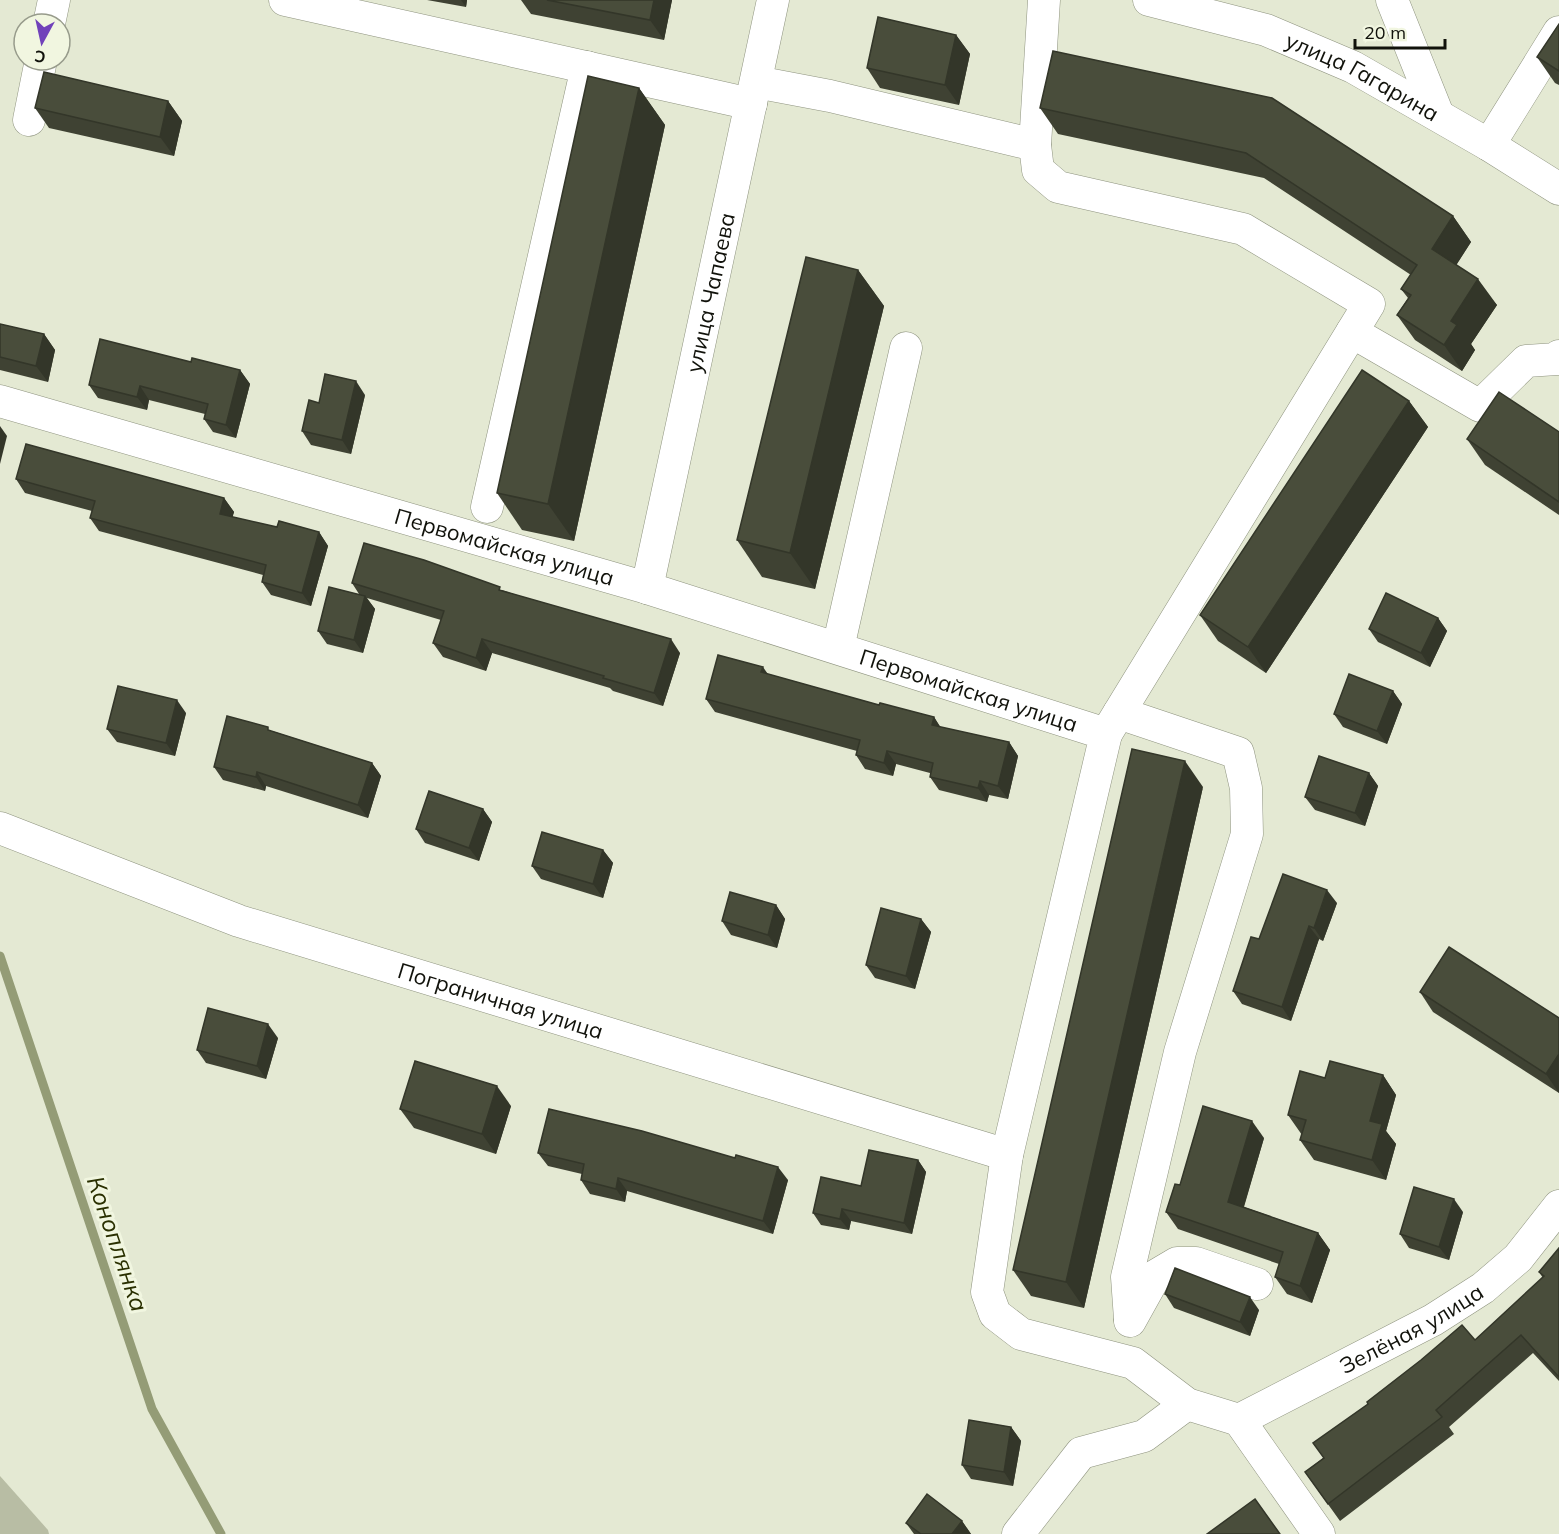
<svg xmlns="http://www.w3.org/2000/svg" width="1559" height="1534" viewBox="0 0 1559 1534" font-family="Mulish,sans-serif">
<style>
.green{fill:#b8bda4}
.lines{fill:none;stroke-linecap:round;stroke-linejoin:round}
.stream{stroke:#949c76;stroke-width:9}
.minor-casing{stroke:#8e937f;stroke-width:33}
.minor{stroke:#fff;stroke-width:32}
.wall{fill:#3f4233}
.shaded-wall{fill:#333629}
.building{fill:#494d3b;stroke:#333629;stroke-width:1.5}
.labels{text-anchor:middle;stroke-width:6;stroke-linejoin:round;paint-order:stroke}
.street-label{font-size:22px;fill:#11120b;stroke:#f1f6e0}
.water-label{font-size:24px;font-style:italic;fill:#2a3000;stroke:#f1f6e0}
</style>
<rect width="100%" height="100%" fill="#e4e9d3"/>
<path class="green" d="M0 1476 48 1530 49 1534H0Z"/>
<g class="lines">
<path class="stream" d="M0 956 152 1409 221 1534"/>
<defs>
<g id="minor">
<path d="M285 0 751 104"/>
<path d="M1044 0 1035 145 1038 170 1058 187 1243 229 1369 304 1106 734"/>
<path id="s1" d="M1149 0 1266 30 1353 67 1489 145 1559 189"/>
<path d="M1392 0 1438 115"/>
<path d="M49 24 54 0"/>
<path d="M756 82 830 96 1035 145"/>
<path d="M29 120 41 60"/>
<path d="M1489 145 1559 32"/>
<path d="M1352 332 1480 406 1526 361 1557 359 1559 356"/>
<path id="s2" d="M0 401 647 588 1106 734 1007 1155 987 1292 995 1314 1021 1334 1133 1363 1187 1404 1239 1420"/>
<path d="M487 507 587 67"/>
<path id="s3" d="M647 588 773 0"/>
<path d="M838 648 906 348"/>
<path d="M1119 713 1238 753 1246 788 1247 834 1180 1052 1127 1277 1130 1319"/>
<path id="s4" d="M0 828 239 921 1007 1155"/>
<path d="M1130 1321 1155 1276 1177 1263H1196L1257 1284"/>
<path id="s5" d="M1239 1420 1433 1320 1483 1288 1518 1258 1559 1206"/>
<path d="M1239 1420 1319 1534"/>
<path d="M1018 1534 1081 1453 1144 1436 1187 1404"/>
</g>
</defs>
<use href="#minor" class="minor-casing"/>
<use href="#minor" class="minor"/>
</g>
<g class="wall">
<path d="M427 0H467L466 7Z"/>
<path d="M521 0H672L664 40 531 14Z"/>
<path d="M1559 24V85L1555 83 1537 57Z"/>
<path d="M956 35 970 54 959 105 880 88 867 68Z"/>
<path d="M1053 51 1453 216 1471 242 1456 265 1497 305 1471 344 1475 350 1462 371 1415 340 1397 315 1408 298 1401 289 1411 275 1264 178 1058 134 1040 108Z"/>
<path d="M639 88 665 125 574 541 522 530 497 493Z"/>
<path d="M168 101 182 121 174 156 49 128 35 108Z"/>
<path d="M858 270 884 306 815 589 762 577 737 540Z"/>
<path d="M0 324 44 334 55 350 48 382 0 370Z"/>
<path d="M191 362 240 370 250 384 236 438 213 432 204 419 205 414 149 400 147 410 98 398 89 385Z"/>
<path d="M365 395 351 454 311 445 302 431Z"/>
<path d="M1409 401 1428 427 1266 673 1218 641 1200 615Z"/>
<path d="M1559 432V515L1485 465 1467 439Z"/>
<path d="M16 479 224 498 234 512 232 517 277 527 319 532 328 546 311 606 271 595 262 582 263 575 99 531 90 518 92 511 25 493Z"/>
<path d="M352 583 502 590 680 653 663 706 613 691 610 688 492 653 486 671 443 657 433 643 441 620 367 598 375 609 363 653 327 644 318 631 359 594Z"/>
<path d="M1438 618 1447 631 1430 667 1378 642 1369 629Z"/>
<path d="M768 674 879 705 934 717 940 727 1009 742 1018 756 1008 799 989 795 987 802 939 790 930 777V773L896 764 893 776 865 769 856 755 857 751 715 712 706 699Z"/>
<path d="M1393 691 1402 704 1387 744 1343 727 1334 714Z"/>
<path d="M186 713 175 756 117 742 107 729Z"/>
<path d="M272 731 372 763 381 776 368 818 266 786 265 791 223 780 214 767Z"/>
<path d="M1369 773 1378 786 1365 826 1315 810 1305 797Z"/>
<path d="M1203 787 1084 1308 1031 1296 1013 1270Z"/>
<path d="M483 809 492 822 479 861 425 843 416 829Z"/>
<path d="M603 850 613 863 603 898 541 879 532 866Z"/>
<path d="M1337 903 1323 941 1319 939 1291 1021 1242 1004 1233 991 1259 939Z"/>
<path d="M776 905 785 919 777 948 731 935 722 921Z"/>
<path d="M921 919 931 932 915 989 875 978 866 965Z"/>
<path d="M1420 992 1559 1018V1093L1433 1012Z"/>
<path d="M278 1038 266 1079 206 1063 197 1050Z"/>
<path d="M1383 1075 1396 1095 1386 1131 1396 1144 1386 1180 1314 1160 1300 1140 1302 1135 1288 1115 1325 1078Z"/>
<path d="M511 1106 496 1154 414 1128 400 1109Z"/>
<path d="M1264 1138 1244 1207 1318 1233 1330 1250 1312 1303 1287 1294 1275 1277 1279 1264 1178 1229 1166 1212 1180 1185Z"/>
<path d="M538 1153 788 1180 773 1234 627 1191 625 1202 590 1194 581 1180 582 1174 548 1166Z"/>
<path d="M918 1160 926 1172 912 1234 851 1221 849 1230 821 1225 813 1213 861 1186Z"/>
<path d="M1463 1212 1449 1260 1409 1248 1400 1234Z"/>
<path d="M1559 1248V1381L1533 1353 1449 1427 1454 1434 1340 1521 1305 1472 1475 1340 1543 1278 1539 1272Z"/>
<path d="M1165 1294 1259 1310 1250 1336 1174 1308Z"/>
<path d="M1011 1427 1021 1441 1013 1486 971 1479 962 1465Z"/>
<path d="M962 1521 971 1534H914L906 1523Z"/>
</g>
<g class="shaded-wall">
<path d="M461 0H467L466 7Z"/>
<path d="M654 0H672L664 40 650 20Z"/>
<path d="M956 35 970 54 959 105 945 85Z"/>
<path d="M639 88 665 125 574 541 548 504Z"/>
<path d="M168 101 182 121 174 156 160 137Z"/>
<path d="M1453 216 1471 242 1450 275 1432 249Z"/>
<path d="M858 270 884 306 815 589 790 553Z"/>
<path d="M1478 279 1497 305 1471 344 1475 350 1462 371 1444 345 1451 321Z"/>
<path d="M44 334 55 350 48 382 36 366Z"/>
<path d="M240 370 250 384 236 438 226 425Z"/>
<path d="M356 381 365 395 351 454 342 440Z"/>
<path d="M140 386 149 400 147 410 137 397Z"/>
<path d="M1409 401 1428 427 1266 673 1248 647Z"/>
<path d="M0 426 7 436 0 464Z"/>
<path d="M224 498 234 512 230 527 220 514Z"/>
<path d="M319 532 328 546 311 606 302 593Z"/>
<path d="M365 596 375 609 363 653 354 640Z"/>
<path d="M1438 618 1447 631 1430 667 1421 653Z"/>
<path d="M482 639 492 653 486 671 476 658Z"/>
<path d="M671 639 680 653 663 706 654 693Z"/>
<path d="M763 667 772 680 761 672Z"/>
<path d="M1393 691 1402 704 1387 744 1377 731Z"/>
<path d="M177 700 186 713 175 756 166 743Z"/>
<path d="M934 717 943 731 932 725Z"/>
<path d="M1009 742 1018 756 1008 799 998 786Z"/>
<path d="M887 751 896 764 893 776 884 763Z"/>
<path d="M1185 761 1203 787 1084 1308 1066 1282Z"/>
<path d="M372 763 381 776 368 818 358 805Z"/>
<path d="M257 772 266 786 265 791 256 777Z"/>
<path d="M1369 773 1378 786 1365 826 1355 813Z"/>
<path d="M980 781 989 795 987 802 978 788Z"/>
<path d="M483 809 492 822 479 861 469 848Z"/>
<path d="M603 850 613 863 603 898 593 884Z"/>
<path d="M1327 890 1337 903 1323 941 1314 928Z"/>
<path d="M776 905 785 919 777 948 768 935Z"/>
<path d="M921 919 931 932 915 989 906 976Z"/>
<path d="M1309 926 1319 939 1291 1021 1282 1007Z"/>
<path d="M268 1024 278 1038 266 1079 257 1066Z"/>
<path d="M1559 1054V1093L1546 1074Z"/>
<path d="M1383 1075 1396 1095 1386 1131 1396 1144 1386 1180 1372 1160 1370 1121Z"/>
<path d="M497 1086 511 1106 496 1154 482 1134Z"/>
<path d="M1252 1121 1264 1138 1240 1219 1228 1202Z"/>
<path d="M918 1160 926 1172 912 1234 904 1223Z"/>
<path d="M778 1167 788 1180 773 1234 763 1221Z"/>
<path d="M618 1178 627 1191 625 1202 616 1189Z"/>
<path d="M1454 1199 1463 1212 1449 1260 1439 1247Z"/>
<path d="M842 1209 851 1221 849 1230 840 1219Z"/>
<path d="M1318 1233 1330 1250 1312 1303 1300 1286Z"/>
<path d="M1250 1297 1259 1310 1250 1336 1240 1322Z"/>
<path d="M1011 1427 1021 1441 1013 1486 1004 1472Z"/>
<path d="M962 1521 971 1534H952Z"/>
</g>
<g class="building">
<path d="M547 0H654L650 20Z"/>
<path d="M878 17 956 35 945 85 867 68Z"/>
<path d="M1559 24V71L1537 57Z"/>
<path d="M1053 51 1272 98 1453 216 1432 249 1478 279 1451 321 1457 325 1444 345 1397 315 1411 295 1401 289 1417 265 1246 153 1040 108Z"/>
<path d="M44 72 168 101 160 137 35 108Z"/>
<path d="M588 76 639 88 548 504 497 493Z"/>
<path d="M806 257 858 270 790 553 737 540Z"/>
<path d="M0 324 44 334 36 366 0 357Z"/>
<path d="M100 339 191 362 192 358 240 370 226 425 204 419 208 404 140 386 137 397 89 385Z"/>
<path d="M1362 370 1409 401 1248 647 1200 615Z"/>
<path d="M325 374 356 381 342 440 302 431 309 400 319 403Z"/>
<path d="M1499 392 1559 432V502L1467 439Z"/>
<path d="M26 444 224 498 220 514 277 527 279 521 319 532 302 593 262 582 266 565 90 518 95 501 16 479Z"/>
<path d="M364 543 424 560 500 587 499 590 671 639 654 693 603 678 604 676 482 639 476 658 433 643 444 611 352 583Z"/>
<path d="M329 587 365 596 354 640 318 631Z"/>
<path d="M1386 593 1438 618 1421 653 1369 629Z"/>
<path d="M718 655 763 667 761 672 879 705 880 703 934 717 932 725 1009 742 998 786 980 781 978 788 930 777 933 763 887 751 884 763 856 755 860 740 706 699Z"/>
<path d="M1349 674 1393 691 1377 731 1334 714Z"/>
<path d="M118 686 177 700 166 743 107 729Z"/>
<path d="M227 716 268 727V730L372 763 358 805 257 772 256 777 214 767Z"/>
<path d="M1132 749 1185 761 1066 1282 1013 1270Z"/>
<path d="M1319 756 1369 773 1355 813 1305 797Z"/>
<path d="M429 791 483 809 469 848 416 829Z"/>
<path d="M542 832 603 850 593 884 532 866Z"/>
<path d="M1283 874 1327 890 1314 928 1309 926 1282 1007 1233 991 1251 937 1259 939Z"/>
<path d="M730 892 776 905 768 935 722 921Z"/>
<path d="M881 908 921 919 906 976 866 965Z"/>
<path d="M1449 947 1559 1018V1054L1546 1074 1420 992Z"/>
<path d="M208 1008 268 1024 257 1066 197 1050Z"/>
<path d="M415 1061 497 1086 482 1134 400 1109Z"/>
<path d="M1330 1061 1383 1075 1370 1121 1382 1124 1372 1160 1300 1140 1306 1120 1288 1115 1300 1071 1325 1078Z"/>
<path d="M1203 1106 1252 1121 1228 1202 1318 1233 1300 1286 1275 1277 1283 1252 1166 1212 1175 1184 1180 1185Z"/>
<path d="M549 1109 642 1131 735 1158 736 1155 778 1167 763 1221 618 1178 616 1189 581 1180 584 1164 538 1153Z"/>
<path d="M869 1150 918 1160 904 1223 842 1209 840 1219 813 1213 821 1177 861 1186Z"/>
<path d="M1414 1187 1454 1199 1439 1247 1400 1234Z"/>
<path d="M1559 1248V1377L1521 1335 1436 1410 1442 1417 1328 1504 1305 1472 1324 1458 1313 1443 1368 1404 1367 1402 1421 1360 1462 1325 1475 1340 1544 1276 1539 1272Z"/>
<path d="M1175 1268 1250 1297 1240 1322 1165 1294Z"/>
<path d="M969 1420 1011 1427 1004 1472 962 1465Z"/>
<path d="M927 1494 962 1521 952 1534H921L906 1523Z"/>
<path d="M1255 1499 1280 1534H1207Z"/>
</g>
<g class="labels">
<g class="street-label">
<text dy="8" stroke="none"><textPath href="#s1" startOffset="228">улица Гагарина</textPath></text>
<text dy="8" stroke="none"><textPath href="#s3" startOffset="302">улица Чапаева</textPath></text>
<text dy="8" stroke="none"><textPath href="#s2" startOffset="525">Первомайская улица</textPath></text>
<text dy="8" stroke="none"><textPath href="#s2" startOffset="1011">Первомайская улица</textPath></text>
<text dy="8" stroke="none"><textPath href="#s4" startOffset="530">Пограничная улица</textPath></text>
<text dy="8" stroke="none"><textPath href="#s5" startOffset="195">Зелёная улица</textPath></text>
</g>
<g class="water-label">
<text transform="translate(117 1244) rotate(71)" y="8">Коноплянка</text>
</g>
</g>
<g transform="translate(42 42) rotate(188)"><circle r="28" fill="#f1f6e0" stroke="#979b8b" stroke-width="1.5"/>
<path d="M0-4.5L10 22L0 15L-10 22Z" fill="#7142ba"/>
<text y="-9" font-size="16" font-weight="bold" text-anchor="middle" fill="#11120b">С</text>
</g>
<path d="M1355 39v9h90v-9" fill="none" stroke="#11120b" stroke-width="3"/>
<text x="1364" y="39" font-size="18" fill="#11120b" stroke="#f1f6e0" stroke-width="4.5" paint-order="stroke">20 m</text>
</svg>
